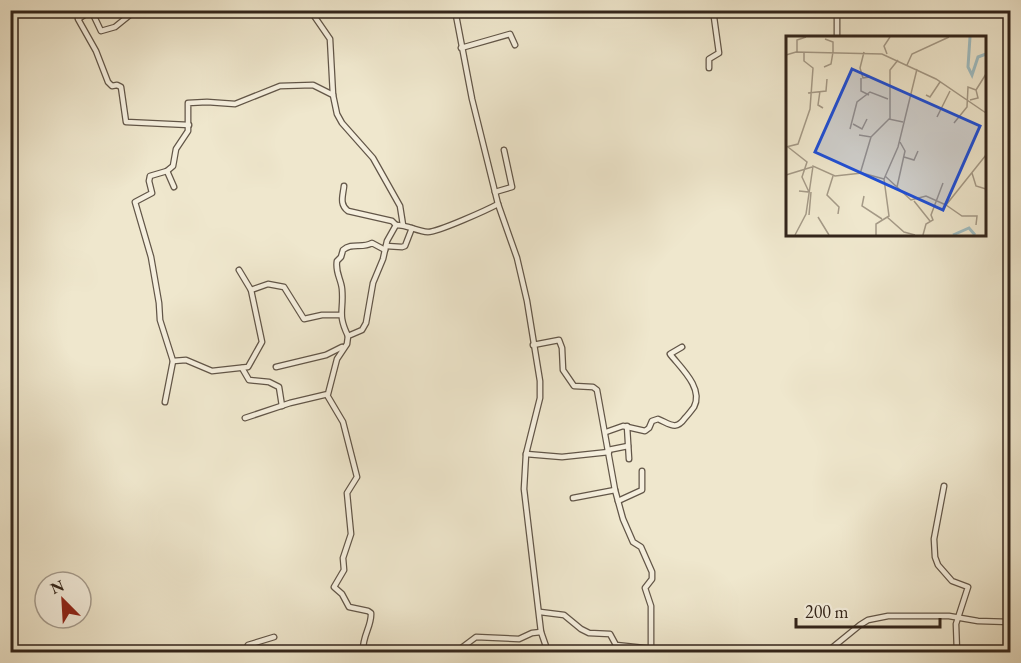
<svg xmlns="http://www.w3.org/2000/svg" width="1021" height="663" viewBox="0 0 1021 663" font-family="'EB Garamond',serif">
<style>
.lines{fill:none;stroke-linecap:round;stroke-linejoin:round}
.minor-casing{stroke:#625648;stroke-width:7}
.minor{stroke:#f5efde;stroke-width:4.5}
.inset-river{fill:none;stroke:#9fbdc2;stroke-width:3}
.inset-road{fill:none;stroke:#a49986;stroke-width:1.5}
.view{fill:#1d4ed8;fill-opacity:0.15;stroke:#1d4ed8;stroke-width:3}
.inset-edge{fill:none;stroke:#33251b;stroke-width:3}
</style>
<rect width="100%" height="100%" fill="#efe7cd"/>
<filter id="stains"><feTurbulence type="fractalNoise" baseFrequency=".00333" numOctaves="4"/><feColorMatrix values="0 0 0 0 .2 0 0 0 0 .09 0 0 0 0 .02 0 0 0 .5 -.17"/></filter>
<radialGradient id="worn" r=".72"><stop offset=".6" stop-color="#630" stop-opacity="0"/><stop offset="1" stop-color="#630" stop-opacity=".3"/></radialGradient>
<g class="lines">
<defs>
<g id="minor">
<path d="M91 10 101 31 115 27 136 10"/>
<path d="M310 10 330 39 333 95 337 114 342 123 373 158 400 206 403 225"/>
<path d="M455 10 472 99 498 204 517 258 527 301 540 381V398L526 454 524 489 541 632 548 652"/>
<path d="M91 11 78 19 96 51 108 82 112 86 117 85 121 87 126 122 189 125"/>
<path d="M837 38V10"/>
<path d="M461 48 510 34 515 45"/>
<path d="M709 68V59L719 53 713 10"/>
<path d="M167 171 174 187"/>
<path d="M344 186C343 196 339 204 348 211L392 221 396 225"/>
<path d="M495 192 512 187 504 150"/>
<path d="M386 246 402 247 405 246 412 228"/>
<path d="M239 270 251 290 268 284 284 287 304 319 322 315H340"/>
<path d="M348 336C337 313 344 311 342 289 341 279 335 272 337 261L341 257 343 250C352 242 362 249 372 243L385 250"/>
<path d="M533 345 559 340 562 348 563 370 574 386 593 387 597 390 615 490 623 519 633 542 641 547 652 572V579L645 588 651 606V648"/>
<path d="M173 361 186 360 212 371 248 367 262 342 251 290"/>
<path d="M276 367 326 355 342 347"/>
<path d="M242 368 249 380 269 382 279 387 282 406"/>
<path d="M327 395 343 422 357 477 347 493 351 534 343 558 344 570 334 587 342 594 349 607 368 611 371 613C372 626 362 636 363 652"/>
<path d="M165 402 173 361 160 320 159 303 151 257 135 202 152 193 149 181 150 176 167 171 173 166 176 149 188 131V103L207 102 235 104 280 86 313 85 333 95"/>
<path d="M245 418 290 403 328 394 337 359 347 344 348 336 362 330 366 323 373 283 383 259 387 241 396 225C407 225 417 231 428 232 438 232 487 210 498 204"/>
<path d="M627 426 629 459"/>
<path d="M606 432 623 426 645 431 649 428 652 421 658 419C670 424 676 431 685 418 688 415 691 411 694 407 704 388 680 367 670 354L682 347"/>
<path d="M608 450 628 446"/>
<path d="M526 454 562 457 609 452"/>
<path d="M944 486 934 539 935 557 938 565 952 581 968 587 956 624 957 652"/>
<path d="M573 498 615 490"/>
<path d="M618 501 642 490V471"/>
<path d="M540 612 564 615 581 629 589 633 610 634 616 645 682 652"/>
<path d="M247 652 246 649 248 645 274 637"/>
<path d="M456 652 476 637 519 639 532 633 541 632"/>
<path d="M830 652 833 647 860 625 868 620 888 616H949L978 621 1010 622"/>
</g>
</defs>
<use href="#minor" class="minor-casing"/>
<use href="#minor" class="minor"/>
</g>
<g transform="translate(786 36)">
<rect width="200" height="200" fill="#efe7cd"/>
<path class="inset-river" d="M184 1 182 31 186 39 192 21 200 18M167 199 183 192 189 199"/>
<path class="inset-road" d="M39 3 47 6V16M11 16V4L20 1M78 16 74 32 77 42 84 41M101 18 98 10 104 1M0 19 10 16 96 18 150 43 200 77M121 29 126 18 163 1M38 31 45 28 47 16M75 42V55L83 59M34 55 32 69 37 72M22 57 40 55 41 43M140 59 144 61 154 46M184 64 192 62 190 54 200 38M151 81 164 55M104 84V34L112 24M168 87 181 71 182 51 190 54M67 88 76 93 81 83M64 93 71 66 84 56 102 63M73 99 85 101 103 83 117 86M0 111 12 108 24 73 27 32 18 25V16M2 111 21 126 16 141 23 156 13 155M118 121 128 124 132 115M186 137 190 150 200 153M74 138 85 101M0 139 26 131M47 140 41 159 53 171 52 178M99 140 125 164 140 160 160 169 200 119M111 151 119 115 114 106M78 160 76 170 96 183M128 165 144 185M160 169 176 180H191L190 189M23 179 25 156M32 181 43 199M101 181 118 196 129 199M9 199 20 178 27 130 49 140 76 137 98 143M90 199V188L103 180 98 143 112 111 131 33M137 199 140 188 147 184 145 179 157 147"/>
<path class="view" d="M66 33 194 90 157 174 29 116Z"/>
<rect width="200" height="200" class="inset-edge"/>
</g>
<rect width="1021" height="663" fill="none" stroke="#efe7cd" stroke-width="36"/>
<rect x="12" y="12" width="997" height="639" fill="none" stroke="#33251b" stroke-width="3"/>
<rect x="18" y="18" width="985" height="627" fill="none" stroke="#33251b" stroke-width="1.5"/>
<g transform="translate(63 600) rotate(336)"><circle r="28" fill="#f5efde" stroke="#a79e90" stroke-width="1.5"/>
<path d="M0-4.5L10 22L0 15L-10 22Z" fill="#8f2418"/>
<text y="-9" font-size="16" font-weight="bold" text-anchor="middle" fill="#33251b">N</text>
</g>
<path d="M796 618v9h144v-9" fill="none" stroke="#33251b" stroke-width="3"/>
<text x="805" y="618" font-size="18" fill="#33251b" stroke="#f5efde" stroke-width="4.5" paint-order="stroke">200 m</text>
<rect width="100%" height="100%" filter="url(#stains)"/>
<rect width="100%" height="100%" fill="url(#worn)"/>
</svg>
